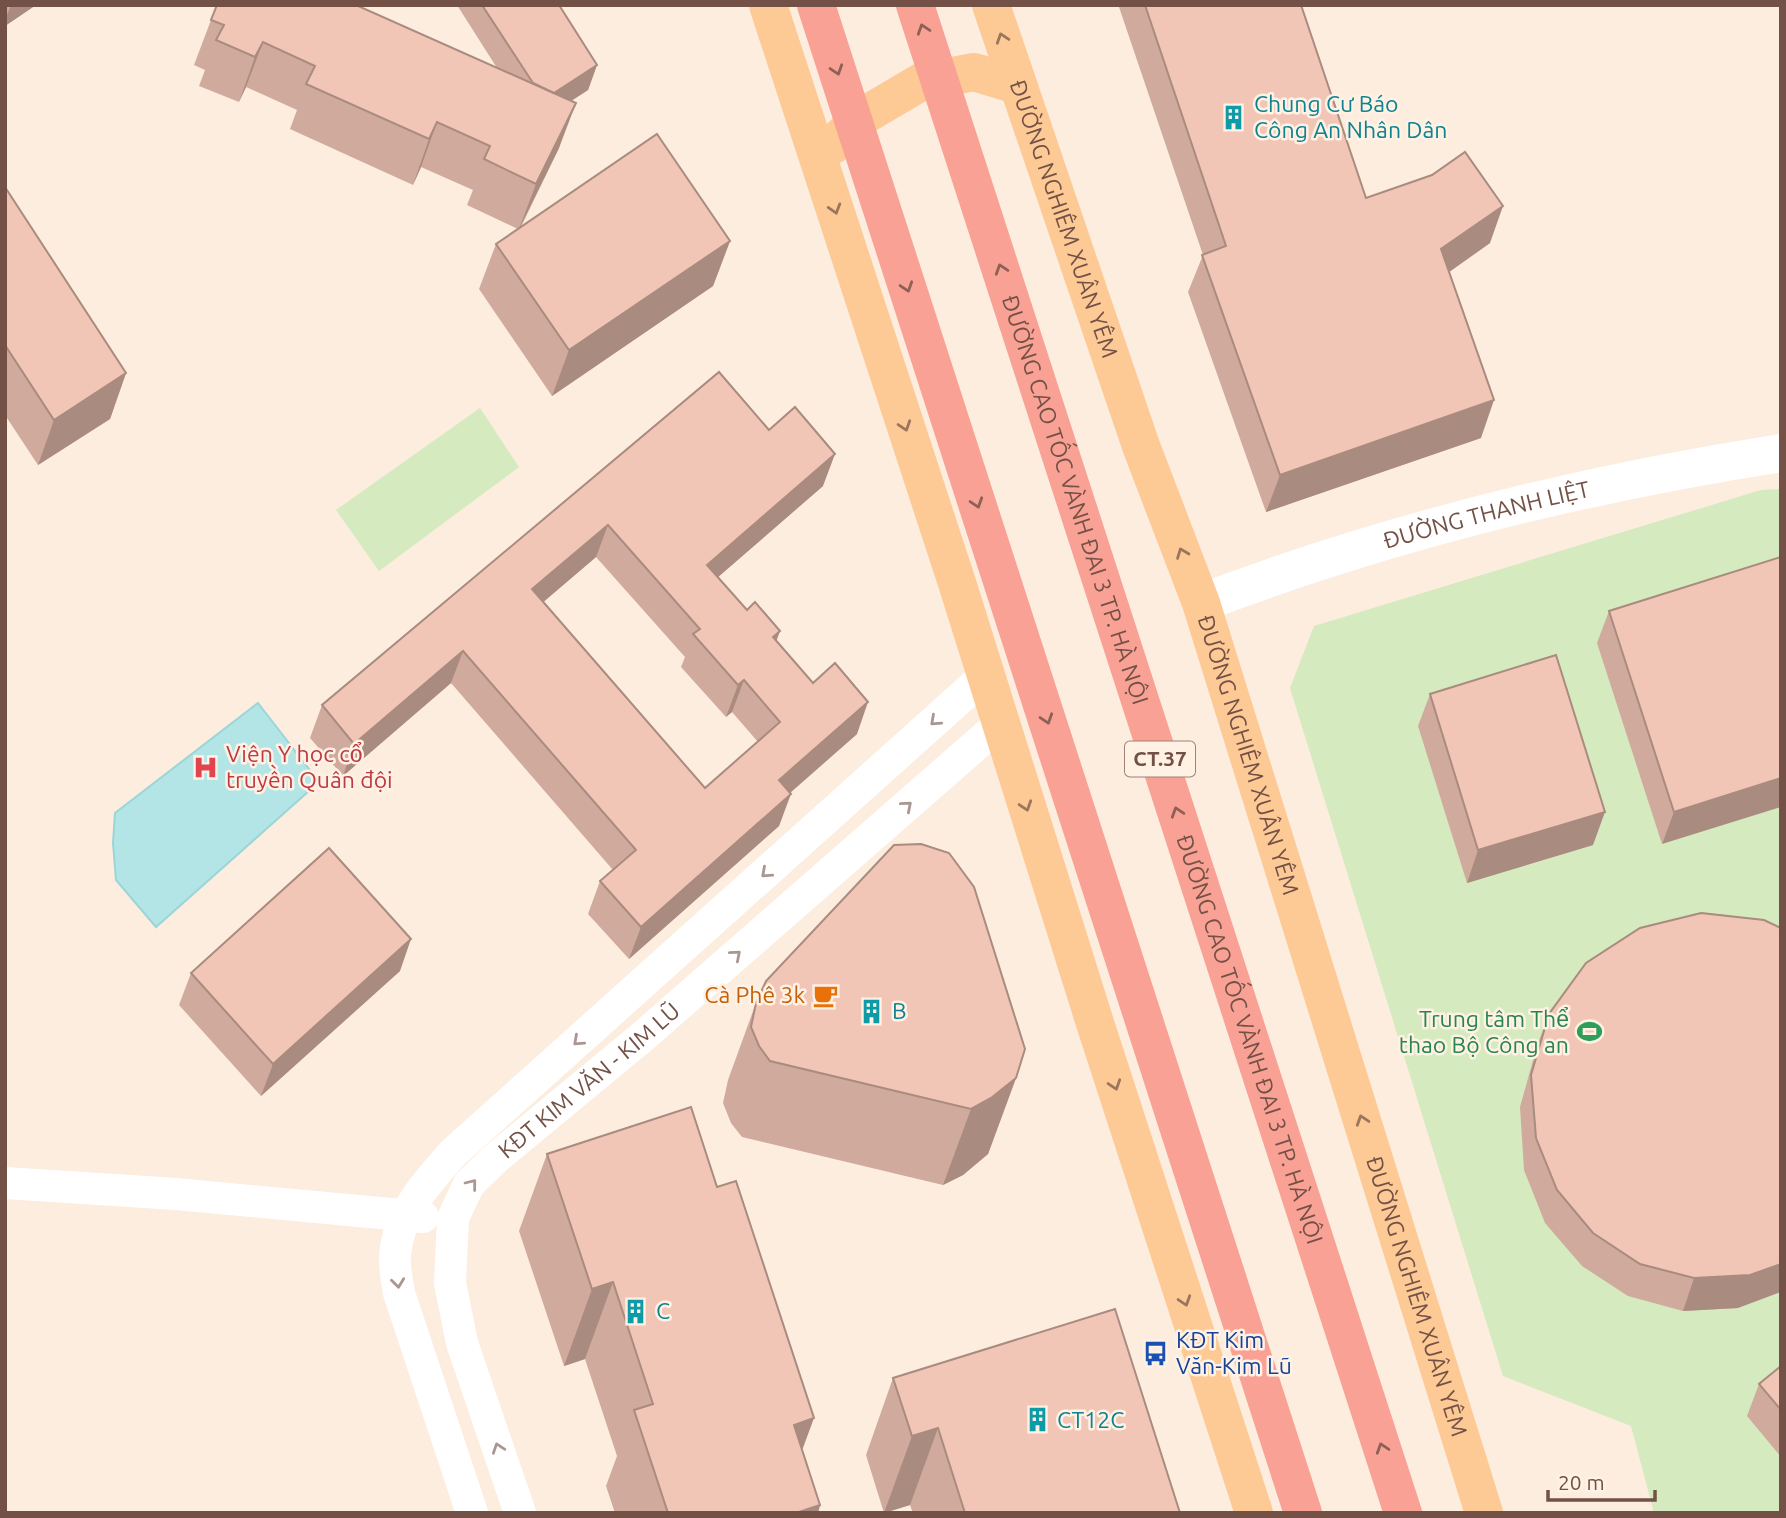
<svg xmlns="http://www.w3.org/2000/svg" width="1786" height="1518" viewBox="0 0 1786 1518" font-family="Ubuntu,sans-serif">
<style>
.green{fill:#d5eabe}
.water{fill:#b4e5e6;stroke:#9ad6d8;stroke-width:2}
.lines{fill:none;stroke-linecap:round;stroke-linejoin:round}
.minor{stroke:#fff;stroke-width:32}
.tertiary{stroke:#fff;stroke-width:38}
.primary{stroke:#fdc995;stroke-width:38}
.motorway{stroke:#f9a194;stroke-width:38}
.wall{fill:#d0aa9d;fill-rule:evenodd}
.shaded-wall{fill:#a98b7f}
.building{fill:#f2c6b6;stroke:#a98b7f;stroke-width:2;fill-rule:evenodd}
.oneway{stroke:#8e6156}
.oneway2{stroke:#9c755e}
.oneway3{stroke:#ab9791}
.labels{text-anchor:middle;stroke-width:5;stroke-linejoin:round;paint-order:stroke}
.shield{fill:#fff2e5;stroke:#9d8176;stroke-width:2}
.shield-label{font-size:21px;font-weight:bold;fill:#735147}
.culture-label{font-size:23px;fill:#0d838f;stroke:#fff2e5;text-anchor:start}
.street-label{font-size:23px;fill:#735147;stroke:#fff2e5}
.health-label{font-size:23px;fill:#be3a42;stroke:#fff2e5;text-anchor:start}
.food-label{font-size:23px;fill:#c56008;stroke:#fff2e5;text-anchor:end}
.leisure-label{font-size:23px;fill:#27864d;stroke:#fff2e5;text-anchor:end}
.transit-label{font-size:23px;fill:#164399;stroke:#fff2e5;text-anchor:start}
</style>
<rect width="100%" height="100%" fill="#fceddf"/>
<g class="green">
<path d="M480 408 519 467 379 571 336 510Z"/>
<path d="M1781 489V1513H1654L1631 1426 1503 1376 1290 688 1314 626 1761 490Z"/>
</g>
<path class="water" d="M258 703 319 782 156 927 116 880 113 843 115 813Z"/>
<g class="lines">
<g class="minor">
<path d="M5 1183 176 1194 423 1217"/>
<path d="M472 1513 399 1293C397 1281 394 1267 395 1255 399 1211 426 1184 453 1153L986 675"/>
<path id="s1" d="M520 1513 462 1343 450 1283 453 1218 469 1184 496 1158 641 1038 1000 724"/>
</g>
<path class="tertiary" id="s2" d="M1201 603C1388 532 1583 484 1781 453"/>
<g class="primary">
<path d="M768 5 958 586 1094 1020 1254 1513"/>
<path id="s3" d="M991 5 1141 446 1201 603 1484 1513"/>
<path d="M833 145 860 118 921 82 974 72 1017 85"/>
</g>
<g class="motorway">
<path d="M816 5 1303 1513"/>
<path id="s4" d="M915 5 1403 1513"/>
</g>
</g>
<g class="wall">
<path d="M5 5H36L5 26Z"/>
<path d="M457 5H559L597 65 588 90 571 101 559 148 521 227 730 241 713 286 552 396 479 289 496 244 518 229 467 205 473 190 421 167 413 185 290 129 297 110 246 87 239 102 199 86 205 70 194 65 211 20 497 68Z"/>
<path d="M1120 5H1301L1366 198 1490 243 1449 272 1481 438 1266 512 1188 292 1203 255 1119 7Z"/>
<path d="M5 187 126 373 110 419 38 465 5 415Z"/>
<path d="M719 372 769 430 823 486 718 577 776 641 857 734 790 793 779 826 629 959 588 914 600 881 613 870 451 683 343 776 310 738 322 705ZM596 557 685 657 681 667 726 717 732 712 758 742 705 788 543 602Z"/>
<path d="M1781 557 1662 844 1597 643 1609 611Z"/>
<path d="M1430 694 1593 845 1467 883 1418 726Z"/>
<path d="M400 971 261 1096 179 1005 191 973Z"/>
<path d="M756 1003 1016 1078 988 1154 963 1175 943 1185 742 1137 731 1123 723 1103 728 1080Z"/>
<path d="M1549 1014 1738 1308 1683 1311 1628 1296 1582 1266 1545 1223 1524 1170 1520 1107 1537 1046Z"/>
<path d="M547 1154 802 1450 820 1505 818 1513H615L606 1486 617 1456 585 1359 564 1366 519 1231Z"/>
<path d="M1781 1366V1457L1747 1416 1759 1384Z"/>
<path d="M893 1378 1180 1513H913L910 1505 884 1513 866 1455Z"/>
</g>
<g class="shaded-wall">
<path d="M11 5H36L5 26V20Z"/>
<path d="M263 42 246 87 239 102 255 57Z"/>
<path d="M597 65 588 90 534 125 543 100Z"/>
<path d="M576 103 559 148 519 229 536 184Z"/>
<path d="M437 122 421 167 413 185 429 139Z"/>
<path d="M1503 206 1490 243 1428 287 1441 249Z"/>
<path d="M730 241 713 286 552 396 569 350Z"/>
<path d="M126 373 110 419 38 465 54 420Z"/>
<path d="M1494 400 1481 438 1266 512 1280 475Z"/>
<path d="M835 454 823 486 695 597 707 565Z"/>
<path d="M608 525 596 557 520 622 532 589Z"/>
<path d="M780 631 768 664 773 637Z"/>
<path d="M463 651 451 683 343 776 354 744Z"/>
<path d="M744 680 732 712 726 717 738 685Z"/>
<path d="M868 702 857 734 767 813 779 780Z"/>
<path d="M1781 778V807L1662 844 1674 812Z"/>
<path d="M791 794 779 826 629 959 641 927Z"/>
<path d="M1605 812 1593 845 1467 883 1478 850Z"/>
<path d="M411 939 400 971 261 1096 273 1064Z"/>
<path d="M1016 1078 988 1154 963 1175 943 1185 971 1109Z"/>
<path d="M1781 1264V1292L1738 1308 1683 1311 1694 1278Z"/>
<path d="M613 1282 585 1359 564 1366 592 1289Z"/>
<path d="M814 1418 786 1494 794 1425Z"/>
<path d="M938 1428 910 1505 884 1513 912 1436Z"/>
<path d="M820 1505 818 1513H796Z"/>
</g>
<g class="building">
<path d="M217 5H356L576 103 536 184 484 159 490 146 437 122 429 139 306 84 315 66 263 42 255 57 216 40 224 25 211 20Z"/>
<path d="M482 5H559L597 65 554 93 533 83Z"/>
<path d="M1145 5H1301L1366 198 1432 175 1465 152 1503 206 1441 249 1494 400 1280 475 1202 255 1226 246Z"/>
<path d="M657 134 730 241 569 350 496 244Z"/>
<path d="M5 187 126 373 54 420 5 345Z"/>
<path d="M719 372 769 430 795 407 835 454 707 565 747 610 755 602 780 631 773 637 813 683 835 663 868 702 779 780 791 794 641 927 600 881 636 850 463 651 354 744 322 705ZM608 525 700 629 693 634 738 685 744 680 780 722 705 788 532 589Z"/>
<path d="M1781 557V778L1674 812 1609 611Z"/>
<path d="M1556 655 1605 812 1478 850 1430 694Z"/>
<path d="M921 844 949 853 974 887 1025 1049 1016 1078 991 1098 971 1109 770 1061 759 1046 751 1027 756 1003 766 981 894 845Z"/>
<path d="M329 848 411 939 273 1064 191 973Z"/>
<path d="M1701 913 1764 920 1781 928V1264L1750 1275 1694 1278 1640 1264 1593 1233 1557 1190 1536 1138 1531 1075 1549 1014 1586 963 1640 928Z"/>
<path d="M691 1107 717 1187 736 1181 814 1418 794 1425 820 1505 796 1513H668L634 1410 653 1404 613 1282 592 1289 547 1154Z"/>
<path d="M1115 1309 1180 1513H965L938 1428 912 1436 893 1378Z"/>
<path d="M1781 1366V1410L1759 1384Z"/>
</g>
<defs><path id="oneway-chevron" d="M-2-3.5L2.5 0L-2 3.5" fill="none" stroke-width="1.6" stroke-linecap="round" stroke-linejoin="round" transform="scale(1.75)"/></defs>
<g class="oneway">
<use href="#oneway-chevron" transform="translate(923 29) rotate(-108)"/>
<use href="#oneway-chevron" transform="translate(837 70) rotate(72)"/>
<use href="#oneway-chevron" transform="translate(1001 269) rotate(-108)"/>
<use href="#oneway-chevron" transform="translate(907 287) rotate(72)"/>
<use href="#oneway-chevron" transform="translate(977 503) rotate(72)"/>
<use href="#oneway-chevron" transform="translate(1047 719) rotate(72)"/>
<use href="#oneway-chevron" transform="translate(1177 812) rotate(-108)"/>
<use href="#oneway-chevron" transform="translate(1382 1448) rotate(-108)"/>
</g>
<g class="oneway2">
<use href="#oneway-chevron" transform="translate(1002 38) rotate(-108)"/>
<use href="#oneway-chevron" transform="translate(835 209) rotate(73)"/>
<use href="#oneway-chevron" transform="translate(905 426) rotate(72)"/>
<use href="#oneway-chevron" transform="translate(1182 553) rotate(-111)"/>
<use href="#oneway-chevron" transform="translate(1026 806) rotate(72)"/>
<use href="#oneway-chevron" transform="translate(1115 1085) rotate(72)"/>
<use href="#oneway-chevron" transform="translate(1362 1120) rotate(-108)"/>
<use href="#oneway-chevron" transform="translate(1185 1301) rotate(72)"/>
</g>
<g class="oneway3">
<use href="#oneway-chevron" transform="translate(935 721) rotate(138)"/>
<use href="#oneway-chevron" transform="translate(907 806) rotate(-41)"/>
<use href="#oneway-chevron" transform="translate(766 873) rotate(138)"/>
<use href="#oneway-chevron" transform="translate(736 955) rotate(-41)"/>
<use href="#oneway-chevron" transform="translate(578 1041) rotate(138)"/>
<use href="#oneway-chevron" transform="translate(472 1184) rotate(-52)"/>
<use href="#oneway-chevron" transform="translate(398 1283) rotate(83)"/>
<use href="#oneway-chevron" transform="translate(498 1448) rotate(-109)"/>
</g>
<defs>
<symbol id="building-bare" viewBox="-9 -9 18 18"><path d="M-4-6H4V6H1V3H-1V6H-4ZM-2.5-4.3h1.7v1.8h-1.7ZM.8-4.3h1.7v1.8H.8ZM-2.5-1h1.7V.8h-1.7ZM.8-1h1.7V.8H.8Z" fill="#0f9aa8" stroke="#fff2e5" stroke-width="2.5" paint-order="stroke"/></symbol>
<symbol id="hospital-bare" viewBox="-9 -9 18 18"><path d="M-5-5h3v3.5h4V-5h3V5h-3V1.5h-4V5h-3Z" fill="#e0444e" stroke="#fff2e5" stroke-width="2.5" paint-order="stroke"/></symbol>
<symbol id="cafe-bare" viewBox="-9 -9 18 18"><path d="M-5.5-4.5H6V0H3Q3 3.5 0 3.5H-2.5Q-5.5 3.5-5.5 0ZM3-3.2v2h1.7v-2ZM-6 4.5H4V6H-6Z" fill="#e8710a" stroke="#fff2e5" stroke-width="2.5" paint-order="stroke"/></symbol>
<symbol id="stadium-bare" viewBox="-9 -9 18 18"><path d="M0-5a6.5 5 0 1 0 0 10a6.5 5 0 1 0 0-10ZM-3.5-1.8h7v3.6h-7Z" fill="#2e9e5b" stroke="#fff2e5" stroke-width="2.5" paint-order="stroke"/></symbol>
<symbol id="bus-bare" viewBox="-9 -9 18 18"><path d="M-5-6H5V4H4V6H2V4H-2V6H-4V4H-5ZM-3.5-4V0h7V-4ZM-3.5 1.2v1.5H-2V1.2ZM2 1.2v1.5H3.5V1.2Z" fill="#1a4fb4" stroke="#fff2e5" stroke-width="2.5" paint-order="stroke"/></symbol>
</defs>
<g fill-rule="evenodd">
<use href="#building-bare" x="1216" y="100" width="35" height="35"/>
<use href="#hospital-bare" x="188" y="750" width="35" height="35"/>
<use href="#cafe-bare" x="808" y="978" width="35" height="35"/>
<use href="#building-bare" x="854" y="994" width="35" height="35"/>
<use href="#stadium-bare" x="1572" y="1014" width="35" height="35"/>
<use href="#building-bare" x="618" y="1294" width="35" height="35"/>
<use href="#bus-bare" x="1138" y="1336" width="35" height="35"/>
<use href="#building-bare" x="1020" y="1402" width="35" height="35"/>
</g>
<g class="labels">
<rect class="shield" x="1125" y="741.5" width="70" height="35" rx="5"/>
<g class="shield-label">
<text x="1160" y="766">CT.37</text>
</g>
<g class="culture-label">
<text x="1254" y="112">Chung Cư Báo<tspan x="1254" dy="26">Công An Nhân Dân</tspan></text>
<text x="892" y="1019">B</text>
<text x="656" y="1319">C</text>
<text x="1057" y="1428">CT12C</text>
</g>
<g class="street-label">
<text dy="8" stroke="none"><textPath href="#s3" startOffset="226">ĐƯỜNG NGHIÊM XUÂN YÊM</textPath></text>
<text dy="8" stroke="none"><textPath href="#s4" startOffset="520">ĐƯỜNG CAO TỐC VÀNH ĐAI 3 TP. HÀ NỘI</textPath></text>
<text dy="8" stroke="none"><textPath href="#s2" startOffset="299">ĐƯỜNG THANH LIỆT</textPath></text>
<text dy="8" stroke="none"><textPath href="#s3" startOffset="793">ĐƯỜNG NGHIÊM XUÂN YÊM</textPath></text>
<text dy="8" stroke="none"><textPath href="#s4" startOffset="1087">ĐƯỜNG CAO TỐC VÀNH ĐAI 3 TP. HÀ NỘI</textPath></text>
<text dy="8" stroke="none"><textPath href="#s1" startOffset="502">KĐT KIM VĂN - KIM LŨ</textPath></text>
<text dy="8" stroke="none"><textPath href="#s3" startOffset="1360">ĐƯỜNG NGHIÊM XUÂN YÊM</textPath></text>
</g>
<g class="health-label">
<text x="226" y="762">Viện Y học cổ<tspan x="226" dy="26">truyền Quân đội</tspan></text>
</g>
<g class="food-label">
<text x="805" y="1003">Cà Phê 3k</text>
</g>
<g class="leisure-label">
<text x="1569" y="1027">Trung tâm Thể<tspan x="1569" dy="26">thao Bộ Công an</tspan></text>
</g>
<g class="transit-label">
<text x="1176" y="1348">KĐT Kim<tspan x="1176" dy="26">Văn-Kim Lũ</tspan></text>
</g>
</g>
<rect width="1786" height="1518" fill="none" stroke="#735147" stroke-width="14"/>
<path d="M1548 1490v10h107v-10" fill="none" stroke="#735147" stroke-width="3.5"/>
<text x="1558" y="1490" font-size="21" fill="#735147" stroke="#fff2e5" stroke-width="5" paint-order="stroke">20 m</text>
</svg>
